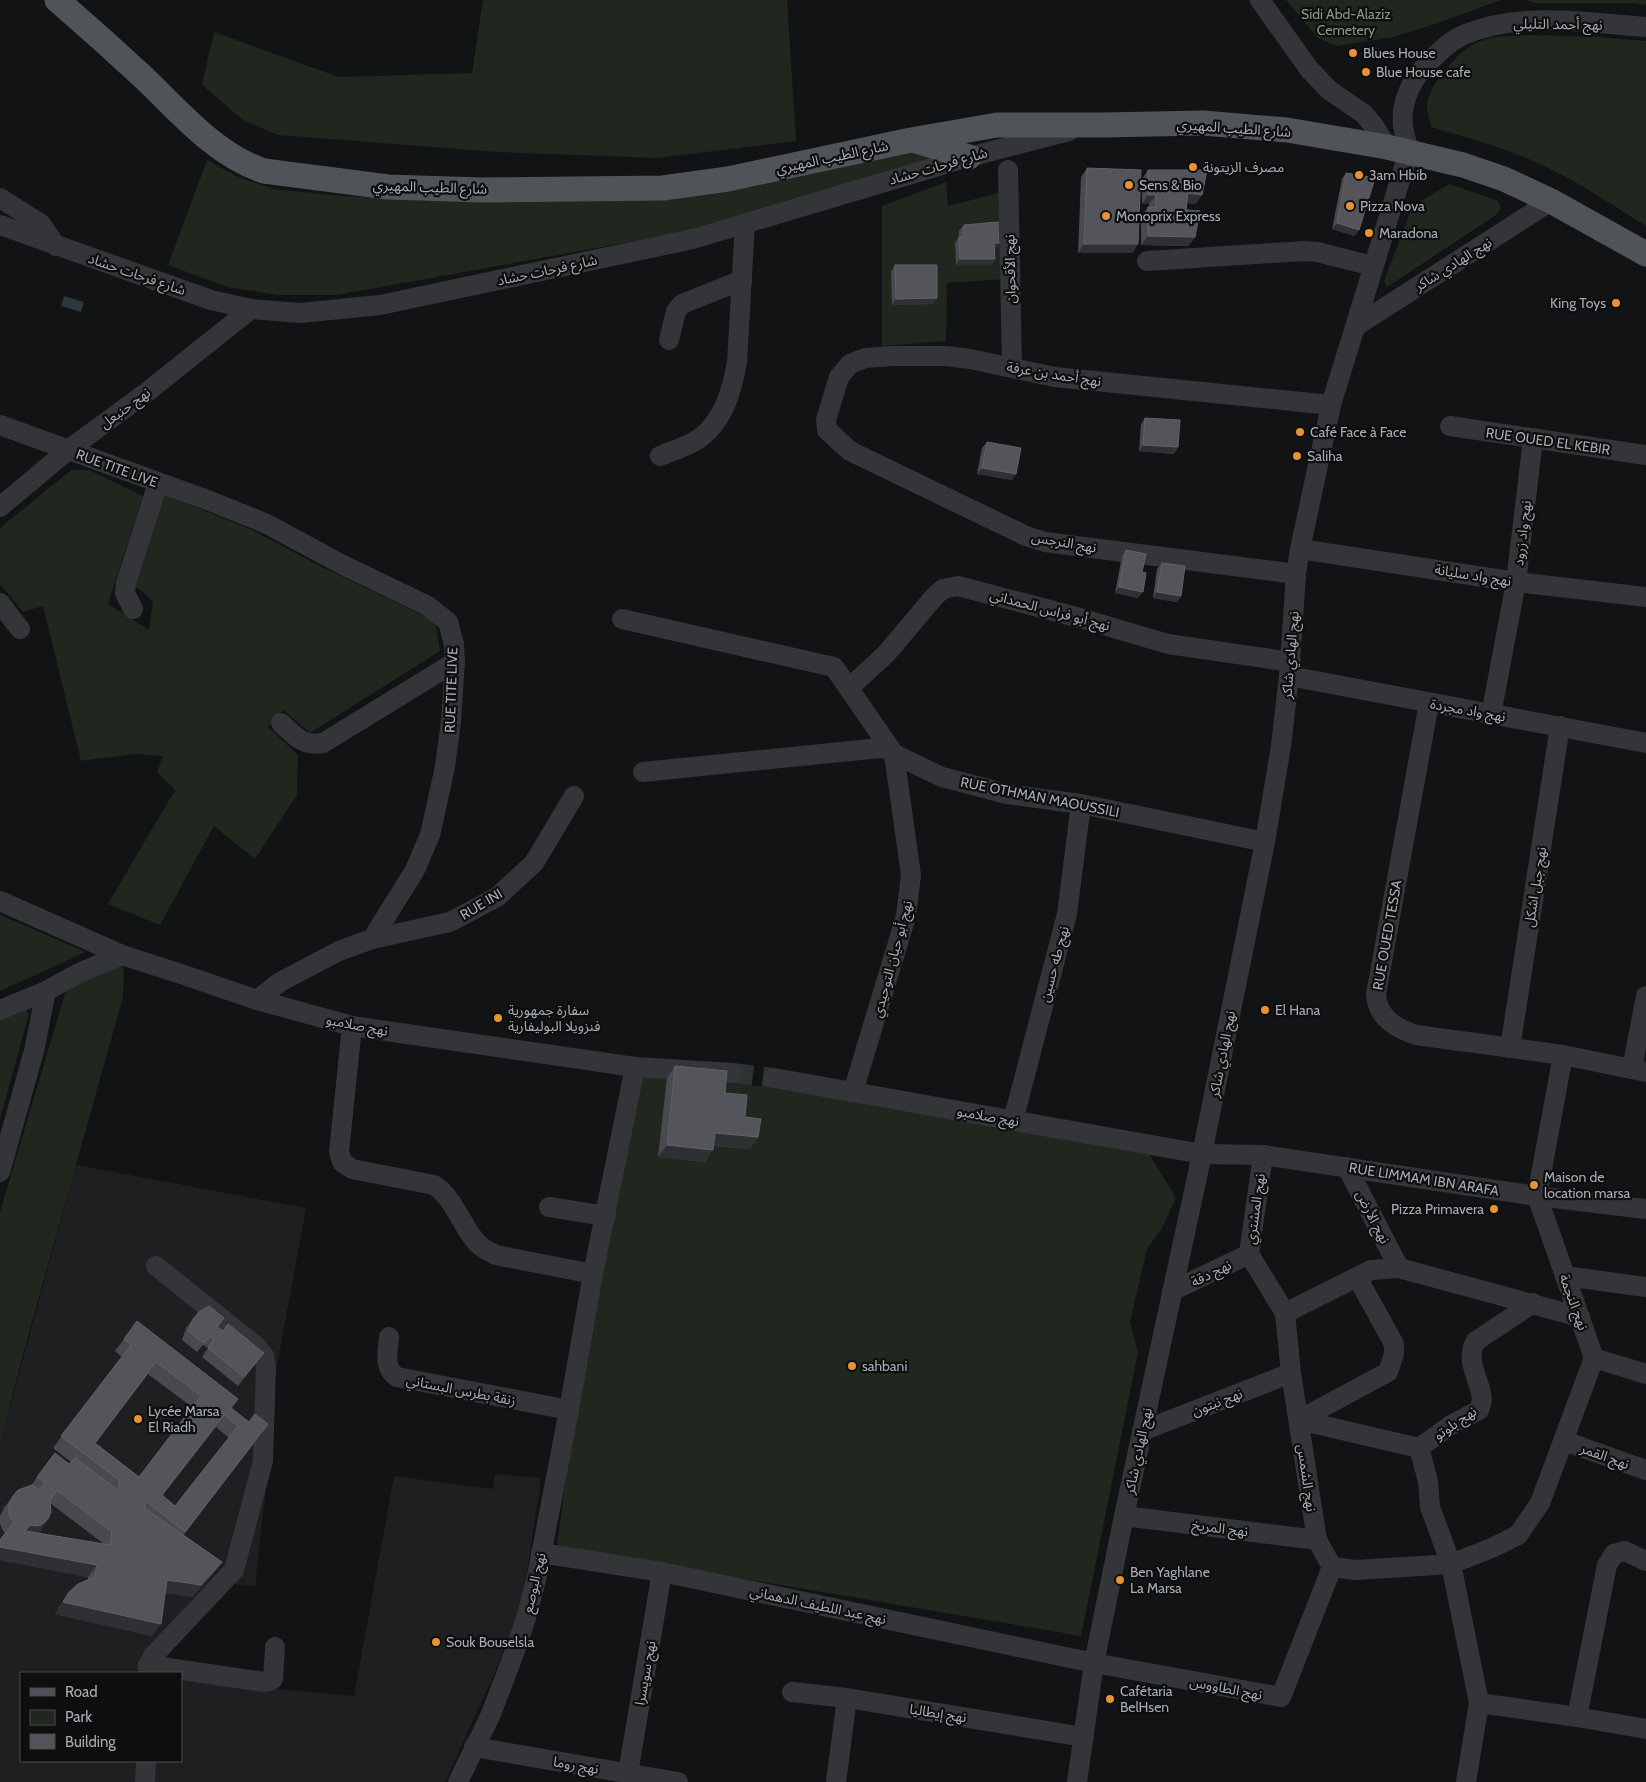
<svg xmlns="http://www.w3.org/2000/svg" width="1646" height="1782" viewBox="0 0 1646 1782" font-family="Cabin,'Noto Sans Arabic',sans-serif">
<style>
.built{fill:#1f1f21;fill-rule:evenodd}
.green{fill:#1f271f}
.water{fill:#2d373c}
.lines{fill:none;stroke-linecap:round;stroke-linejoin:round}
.minor-tunnel{stroke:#2f3234;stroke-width:20;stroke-dasharray:20 10;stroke-linecap:butt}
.minor{stroke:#343539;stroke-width:20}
.major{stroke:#505358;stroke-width:25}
.wall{fill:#494a4f;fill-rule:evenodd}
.shaded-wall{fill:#2f3033}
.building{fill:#53555a;stroke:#606268;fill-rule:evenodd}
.poi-dot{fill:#e89236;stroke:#0e0e0f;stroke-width:2}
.labels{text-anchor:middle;stroke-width:4.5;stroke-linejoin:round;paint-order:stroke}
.park-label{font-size:14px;fill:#7f9e7c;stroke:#0e0e0f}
.street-label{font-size:14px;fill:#a5acb4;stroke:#0e0e0f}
.poi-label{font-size:14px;fill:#a5acb4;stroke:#0e0e0f;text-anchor:start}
</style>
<rect width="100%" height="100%" fill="#121314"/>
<path class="built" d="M76 1165 306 1208 270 1404 272 1434 255 1586 224 1583 151 1663 246 1686 354 1696 394 1476 493 1489 495 1474 541 1478 527 1573 516 1620 492 1679 445 1782H0V1443ZM21 1673H181V1761H21Z"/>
<g class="green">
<path d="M483 0H787L796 141 657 158 498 152 278 135 243 120 202 85 214 32 339 77 472 73Z"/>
<path d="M1286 0H1501L1435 24 1393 37 1337 46 1318 38Z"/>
<path d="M1527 0H1646V5L1633 3H1534Z"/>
<path d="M1532 35 1598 37 1646 41V226C1611 204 1577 181 1540 164 1506 148 1468 138 1431 127 1430 121 1428 114 1427 108 1426 87 1456 54 1474 44 1491 35 1514 36 1532 35Z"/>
<path d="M911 152 932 159 701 229 337 295H278L227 287 168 265 207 160 238 177 274 189 331 195 429 201 662 199Z"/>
<path d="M946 182 948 206 1003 192 1006 279 947 283 946 341 882 346V206Z"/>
<path d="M1450 184 1498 201 1501 207 1496 215 1387 287 1384 281 1413 205Z"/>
<path d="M71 470H89L143 496 108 604 149 630 153 601 134 585 163 494 250 529 320 566 435 621 440 651 310 733 283 710 268 727 298 755 297 795 255 859 214 826 160 925 108 904 175 790 157 772 163 756 135 754 81 761 43 606 23 612 0 584V528Z"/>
<path d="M0 915 86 952 0 991Z"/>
<path d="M124 962 123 997 28 1336 0 1443V1212L66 990Z"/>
<path d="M23 1004 29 1014 0 1119V1014Z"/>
<path d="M641 1072 850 1097 1148 1152 1176 1198 1162 1228 1147 1249 1130 1322 1138 1353 1081 1636 557 1547 574 1412Z"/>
</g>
<path class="water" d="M64 296 84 302 81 312 61 306Z"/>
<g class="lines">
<path class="minor-tunnel" d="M733 1073 774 1078"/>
<g class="minor">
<path d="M1260 0 1309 69 1329 90 1364 114 1374 126 1387 147"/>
<path d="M1008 170 1012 367"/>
<path d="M0 198 41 224 56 246"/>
<path d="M0 225 211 300 251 309 300 313 380 305 693 239 969 157 1069 131"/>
<path d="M1147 261 1304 251 1317 252 1373 266"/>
<path d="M1356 326 1551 201"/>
<path d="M669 340 676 311 682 304 742 280"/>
<path d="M0 425 210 501 267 524 341 564 428 606 448 622 454 644 455 662 451 721 445 767 430 835 415 870 372 939 339 951 280 982 257 1000"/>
<path d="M1450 426 1646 455"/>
<path d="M660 456C672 451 686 447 697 440 723 423 732 391 737 362L745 223"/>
<path d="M0 507 68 450 147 392 251 309"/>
<path d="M1300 549 1516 582 1646 597"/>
<path d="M1296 574 1045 542 1026 536 850 451 827 430 826 420 839 377 850 364 865 358 893 356H946L970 359 1055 377 1331 405"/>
<path d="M0 603 20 629"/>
<path d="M133 609 125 593 126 583 158 483"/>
<path d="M622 619 834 667 894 754 911 875 906 916 853 1092"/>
<path d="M1289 676 1646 743"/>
<path d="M849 688 886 654 935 596 943 589 958 586 1080 618 1168 644 1291 662"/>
<path d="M1429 703 1376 994C1377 1017 1395 1028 1416 1035L1563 1055 1646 1072"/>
<path d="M1491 715 1516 582 1533 439"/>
<path d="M281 723C296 737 302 746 323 743L455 662"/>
<path d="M643 772 880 748 889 749 894 754 942 777 1007 794 1081 804 1265 842"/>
<path d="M0 901 122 955 184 975 257 1000 352 1026 635 1067 733 1073"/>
<path d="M372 939 450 922 497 897 534 863 574 796"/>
<path d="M0 1010 46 991 79 973 122 955"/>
<path d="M352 1026 339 1152 342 1162 352 1169 434 1185C453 1197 460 1222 474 1239 479 1247 488 1251 496 1255L593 1274"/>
<path d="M1510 1048 1560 726"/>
<path d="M1563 1055 1537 1196 1594 1358 1646 1374"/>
<path d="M1632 1069 1646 996"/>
<path d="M774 1078 1202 1154 1263 1155 1537 1196 1646 1209"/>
<path d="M1013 1121 1067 914 1081 804"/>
<path d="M1263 1155 1249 1254 1285 1313 1291 1373 1317 1540 1332 1567"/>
<path d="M1347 1167 1399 1268"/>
<path d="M0 1172 34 1051 46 991"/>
<path d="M549 1207 606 1216"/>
<path d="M1565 1276 1646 1287"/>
<path d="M1172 1291 1249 1254"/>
<path d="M1285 1313 1371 1270 1399 1268 1580 1317"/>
<path d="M389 1337C388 1352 383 1368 397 1377L569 1410"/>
<path d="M1299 1420 1419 1448 1451 1425 1479 1410C1480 1407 1482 1402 1482 1399 1480 1379 1464 1359 1476 1341L1533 1303"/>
<path d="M1299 1420 1388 1372 1394 1354V1344L1357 1277"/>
<path d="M1142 1431 1291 1373"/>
<path d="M1564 1441 1646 1470"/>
<path d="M1419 1448 1428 1481 1430 1507 1451 1564 1479 1703 1466 1782"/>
<path d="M1124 1516 1317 1540"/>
<path d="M541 1553 662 1572 1094 1663 1281 1697 1332 1567"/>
<path d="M1332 1567 1356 1570 1451 1564 1494 1547 1518 1535 1540 1503 1594 1358"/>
<path d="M148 1665 264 1682 270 1681 273 1679 275 1647"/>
<path d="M148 1673V1665L153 1656 234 1570 263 1461 266 1368 264 1356 256 1346 156 1266"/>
<path d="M792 1692 847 1698 1084 1737"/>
<path d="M1479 1703 1577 1717 1646 1729"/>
<path d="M1577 1717 1607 1565 1614 1554 1625 1551 1646 1561"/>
<path d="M474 1747 678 1782"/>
<path d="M628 1773 662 1572"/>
<path d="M145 1782 146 1761"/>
<path d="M458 1782 491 1714 513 1656 526 1618 537 1576 569 1410 593 1274 635 1067"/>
<path d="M836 1782 847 1698"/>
<path d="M1077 1782 1094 1663 1124 1516 1202 1154 1265 842 1281 746 1289 676 1296 574 1300 549 1331 405 1409 151C1407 143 1404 134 1403 126 1400 101 1413 77 1430 61 1440 51 1452 39 1466 34 1522 11 1587 23 1646 27"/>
</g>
<g class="major">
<path d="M57 0C86 25 114 50 142 76 179 111 215 155 264 171L388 187 482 190 663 188 728 179 911 140 997 125H1103L1203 123 1287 130 1387 147 1463 165 1504 179 1551 201 1646 254"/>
<path d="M916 141 969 157"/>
</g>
</g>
<g class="wall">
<path d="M1087 168 1138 244 1132 253H1078L1081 177Z"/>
<path d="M1148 170 1196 204 1187 203 1186 210 1195 237 1188 246 1141 245V216L1148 207H1149V204H1142V179Z"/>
<path d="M1346 173 1355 236 1332 229 1342 179Z"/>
<path d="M964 225 999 243 995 249V259L991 265H956L955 243 959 237V231Z"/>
<path d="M895 265 937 298 932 304 892 305 891 272Z"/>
<path d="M1145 418 1178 447 1174 454 1139 451 1141 424Z"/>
<path d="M987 442 1016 474 1012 480 977 474 982 448Z"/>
<path d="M1126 550 1142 572 1138 598 1115 593 1122 556Z"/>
<path d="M1162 563 1181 596 1177 602 1153 598 1157 569Z"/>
<path d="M675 1066 745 1117 758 1137 750 1149 714 1146 705 1162 658 1157 667 1078Z"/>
<path d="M193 1319 218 1327 223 1331 264 1353 238 1386 202 1357 208 1348 203 1345 197 1352 182 1340 186 1328Z"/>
<path d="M124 1339 232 1408 249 1422 268 1424 184 1535 222 1562 213 1574 192 1597 165 1593 152 1636 55 1614 69 1592 88 1580V1577L0 1560V1540L5 1533 2 1529 0 1523V1516L4 1508 13 1496 31 1486 37 1477 69 1464 71 1462 53 1448 122 1357 115 1351ZM148 1374 192 1407 139 1477 95 1444ZM216 1427 229 1438 175 1506 162 1496ZM50 1503 104 1544 38 1533 40 1532Z"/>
</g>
<g class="shaded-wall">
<path d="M1188 193 1202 195 1196 204 1182 202Z"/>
<path d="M1148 195H1156L1149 204H1142Z"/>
<path d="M1337 223 1359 230 1355 236 1332 229Z"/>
<path d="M1148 236 1195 237 1188 246 1141 245Z"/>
<path d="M994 243H999L995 249Z"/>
<path d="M1084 244H1138L1132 253H1078Z"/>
<path d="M960 259H995L991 265H956Z"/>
<path d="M937 298 932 304 892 305 896 299Z"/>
<path d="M1143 445 1178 447 1174 454 1139 451Z"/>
<path d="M982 468 1016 474 1012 480 977 474Z"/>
<path d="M1119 587 1143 592 1138 598 1115 593Z"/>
<path d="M1157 592 1181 596 1177 602 1153 598Z"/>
<path d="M715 1133 758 1137 750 1149 706 1145Z"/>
<path d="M667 1145 713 1150 705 1162 658 1157Z"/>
<path d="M264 1353 257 1362 238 1386 244 1377Z"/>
<path d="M156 1362 148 1374 86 1455 95 1443Z"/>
<path d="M224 1415 216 1427 153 1507 162 1495Z"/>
<path d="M268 1424 260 1436 177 1544 185 1532Z"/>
<path d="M48 1519 40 1532 33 1537H21L30 1525Z"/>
<path d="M0 1547 97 1565 88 1577 0 1560Z"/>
<path d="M222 1562 213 1574 192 1597 158 1592 167 1580Z"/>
<path d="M63 1602 161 1624 152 1636 55 1614Z"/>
</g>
<g class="building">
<path d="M1087 168 1141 170 1138 244H1084Z"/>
<path d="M1148 170H1207L1202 195 1188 193 1186 210 1200 211 1195 237 1148 236V207H1156V195H1148Z"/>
<path d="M1346 173 1375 178 1359 230 1337 223Z"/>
<path d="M998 222 999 243H994L995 259H960L959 237H964V225Z"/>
<path d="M895 265H937V298L896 299Z"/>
<path d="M1145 418 1180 420 1178 447 1143 445Z"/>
<path d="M987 442 1021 448 1016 474 982 468Z"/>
<path d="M1126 550 1146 554 1142 572 1146 573 1143 592 1119 587Z"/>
<path d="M1162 563 1185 566 1181 596 1157 592Z"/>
<path d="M675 1066 727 1071 725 1093 747 1095 745 1117 761 1119 758 1137 715 1133 713 1150 667 1145Z"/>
<path d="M209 1306 224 1318 217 1327 223 1331 228 1324 264 1353 244 1377 208 1348 214 1339 210 1336 204 1343 188 1331 193 1319 199 1312Z"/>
<path d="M137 1321 238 1399 231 1408 249 1422 255 1414 268 1424 185 1532 146 1501 144 1508 222 1562 201 1585 167 1580 161 1624 63 1602 69 1592 78 1584 95 1577 97 1565 0 1547V1540L14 1522 10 1517 9 1511V1504L13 1496 18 1490 32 1485 40 1490 45 1482 37 1477 55 1453 69 1464 75 1458 119 1491V1480L61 1436 131 1345 124 1339ZM156 1362 201 1396 139 1477 95 1443ZM224 1415 238 1426 175 1506 162 1495ZM57 1490 112 1532 110 1545 25 1531 30 1525 35 1526 41 1525 48 1519 51 1512 50 1500Z"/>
</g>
<g class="poi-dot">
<circle cx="1353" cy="53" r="5"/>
<circle cx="1366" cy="72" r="5"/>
<circle cx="1193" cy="167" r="5"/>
<circle cx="1359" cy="175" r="5"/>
<circle cx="1129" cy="185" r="5"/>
<circle cx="1350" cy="206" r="5"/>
<circle cx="1106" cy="216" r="5"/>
<circle cx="1369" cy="233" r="5"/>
<circle cx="1616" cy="303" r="5"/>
<circle cx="1300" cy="432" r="5"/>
<circle cx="1297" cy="456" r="5"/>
<circle cx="1265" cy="1010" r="5"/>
<circle cx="498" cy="1018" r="5"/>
<circle cx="1534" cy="1185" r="5"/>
<circle cx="1494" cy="1209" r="5"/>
<circle cx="852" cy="1366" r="5"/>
<circle cx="138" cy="1419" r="5"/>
<circle cx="1120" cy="1580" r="5"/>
<circle cx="436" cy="1642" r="5"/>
<circle cx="1110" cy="1699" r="5"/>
</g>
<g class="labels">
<g class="park-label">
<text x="1346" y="19">Sidi Abd-Alaziz<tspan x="1346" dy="16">Cemetery</tspan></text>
</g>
<g class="street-label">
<text transform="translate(1558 24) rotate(1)" y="5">نهج أحمد التليلي</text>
<text transform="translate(1234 128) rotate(4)" y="5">شارع الطيب المهيري</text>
<text transform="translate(832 157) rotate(-12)" y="5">شارع الطيب المهيري</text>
<text transform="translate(938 166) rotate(-16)" y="5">شارع فرحات حشاد</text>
<text transform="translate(430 187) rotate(2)" y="5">شارع الطيب المهيري</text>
<text transform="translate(1453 264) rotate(-32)" y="5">نهج الهادي شاكر</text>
<text transform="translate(1010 269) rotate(-91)" y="5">نهج الأقحوان</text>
<text transform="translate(547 270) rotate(-12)" y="5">شارع فرحات حشاد</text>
<text transform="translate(137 274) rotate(19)" y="5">شارع فرحات حشاد</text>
<text transform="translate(1054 374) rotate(9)" y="5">نهج أحمد بن عرفة</text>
<text transform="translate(125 408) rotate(-36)" y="5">نهج حنبعل</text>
<text transform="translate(1548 441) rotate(8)" y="5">RUE OUED EL KEBIR</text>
<text transform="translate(117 468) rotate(20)" y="5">RUE TITE LIVE</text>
<text transform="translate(1522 533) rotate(-83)" y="5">نهج واد زرود</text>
<text transform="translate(1064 542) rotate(10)" y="5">نهج النرجس</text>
<text transform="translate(1473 575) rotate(9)" y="5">نهج واد سليانة</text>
<text transform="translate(1050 610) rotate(15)" y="5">نهج أبو فراس الحمداني</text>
<text transform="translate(1290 655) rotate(-85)" y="5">نهج الهادي شاكر</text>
<text transform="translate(451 690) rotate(-88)" y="5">RUE TITE LIVE</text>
<text transform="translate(1468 710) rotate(10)" y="5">نهج واد مجردة</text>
<text transform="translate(1040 797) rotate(11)" y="5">RUE OTHMAN MAOUSSILI</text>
<text transform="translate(1535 887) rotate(-81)" y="5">نهج جبل اشكل</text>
<text transform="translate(481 904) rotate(-31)" y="5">RUE INI</text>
<text transform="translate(1387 935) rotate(-80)" y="5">RUE OUED TESSA</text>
<text transform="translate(892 959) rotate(-75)" y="5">نهج أبو حيان التوحيدي</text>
<text transform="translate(1054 964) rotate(-75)" y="5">نهج طه حسين</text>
<text transform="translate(357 1025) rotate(11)" y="5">نهج صلامبو</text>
<text transform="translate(1222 1054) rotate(-79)" y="5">نهج الهادي شاكر</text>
<text transform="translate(988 1116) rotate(10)" y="5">نهج صلامبو</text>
<text transform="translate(1424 1179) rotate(9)" y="5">RUE LIMMAM IBN ARAFA</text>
<text transform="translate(1255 1209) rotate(-82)" y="5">نهج المشتري</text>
<text transform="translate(1373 1217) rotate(63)" y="5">نهج الأرض</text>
<text transform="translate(1211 1273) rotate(-26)" y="5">نهج دقة</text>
<text transform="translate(1574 1302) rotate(70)" y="5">نهج النجمة</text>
<text transform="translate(461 1390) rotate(11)" y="5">زنقة بطرس البستاني</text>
<text transform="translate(1217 1402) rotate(-21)" y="5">نهج نبتون</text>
<text transform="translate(1455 1423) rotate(-34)" y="5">نهج بلوتو</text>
<text transform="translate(1138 1451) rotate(-78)" y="5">نهج الهادي شاكر</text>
<text transform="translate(1605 1456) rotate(20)" y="5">نهج القمر</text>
<text transform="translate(1307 1478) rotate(82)" y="5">نهج الشمس</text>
<text transform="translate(1220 1528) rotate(7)" y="5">نهج المريخ</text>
<text transform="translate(534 1583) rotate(-77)" y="5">نهج البوصع</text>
<text transform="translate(818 1605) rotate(12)" y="5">نهج عبد اللطيف الدهماني</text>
<text transform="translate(645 1673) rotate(-80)" y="5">نهج سويسرا</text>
<text transform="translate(1226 1688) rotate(11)" y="5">نهج الطاووس</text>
<text transform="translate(938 1713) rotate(9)" y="5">نهج إيطاليا</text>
<text transform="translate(576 1765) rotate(10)" y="5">نهج روما</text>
</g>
<g class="poi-label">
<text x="1363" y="58">Blues House</text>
<text x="1376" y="77">Blue House cafe</text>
<text x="1203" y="172">مصرف الزيتونة</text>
<text x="1369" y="180">3am Hbib</text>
<text x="1139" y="190">Sens &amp; Bio</text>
<text x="1360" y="211">Pizza Nova</text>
<text x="1116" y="221">Monoprix Express</text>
<text x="1379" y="238">Maradona</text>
<text x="1606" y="308" text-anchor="end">King Toys</text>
<text x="1310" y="437">Café Face à Face</text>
<text x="1307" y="461">Saliha</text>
<text x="508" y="1015">سفارة جمهورية<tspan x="508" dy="16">فنزويلا البوليفارية</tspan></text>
<text x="1275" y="1015">El Hana</text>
<text x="1544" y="1182">Maison de<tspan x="1544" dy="16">location marsa</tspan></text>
<text x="1484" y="1214" text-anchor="end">Pizza Primavera</text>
<text x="862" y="1371">sahbani</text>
<text x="148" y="1416">Lycée Marsa<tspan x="148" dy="16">El Riadh</tspan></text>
<text x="1130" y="1577">Ben Yaghlane<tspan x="1130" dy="16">La Marsa</tspan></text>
<text x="446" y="1647">Souk Bouselsla</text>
<text x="1120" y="1696">Cafétaria<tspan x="1120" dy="16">BelHsen</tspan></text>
</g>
</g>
<rect x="20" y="1672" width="162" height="90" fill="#0e0e0f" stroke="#4a4d51"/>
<rect x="30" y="1688" width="25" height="8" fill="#505358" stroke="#4a4d51"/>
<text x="65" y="1697" font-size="15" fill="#a5acb4">Road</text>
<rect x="30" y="1710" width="25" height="15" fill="#1f271f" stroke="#4a4d51"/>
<text x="65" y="1722" font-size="15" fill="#a5acb4">Park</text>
<rect x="30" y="1734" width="25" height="15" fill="#53555a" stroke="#4a4d51"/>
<text x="65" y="1747" font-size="15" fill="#a5acb4">Building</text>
</svg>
